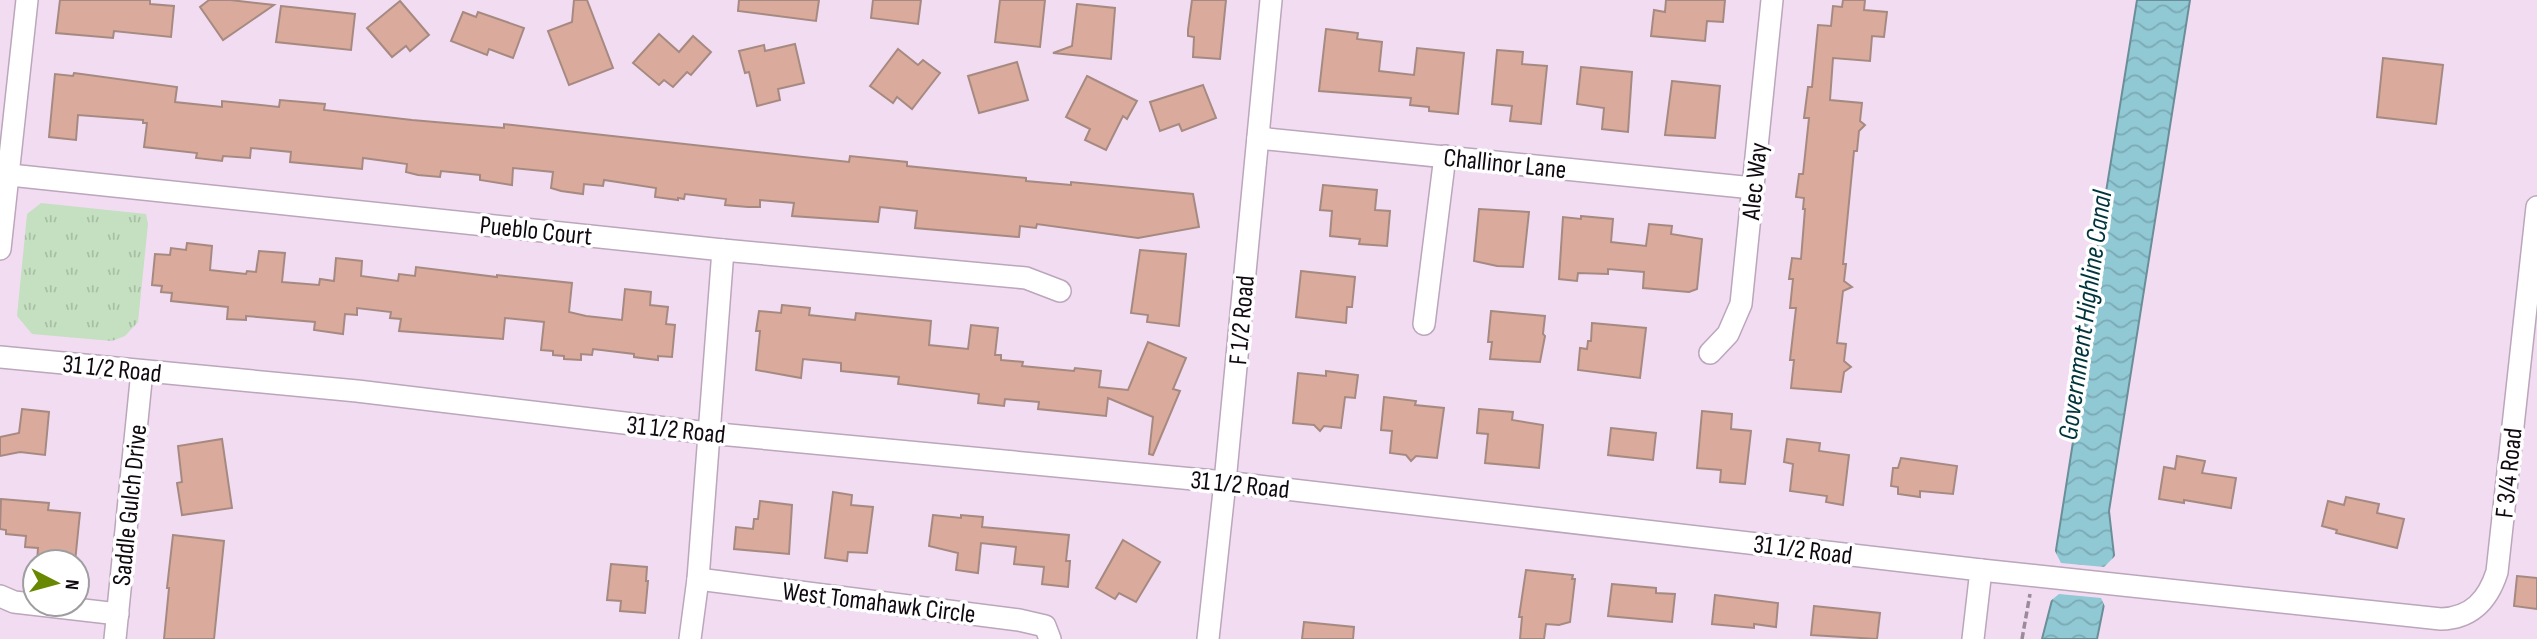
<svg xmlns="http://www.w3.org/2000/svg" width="2537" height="639" viewBox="0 0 2537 639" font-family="'Sofia Sans Condensed',sans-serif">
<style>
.grass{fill:url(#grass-tufts)}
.water{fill:url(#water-waves);stroke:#6a8f98;stroke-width:2}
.pier{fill:#f2dcf2}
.building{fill:#daab9c;stroke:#a68a81;stroke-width:2}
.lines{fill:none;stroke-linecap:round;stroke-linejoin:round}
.minor-casing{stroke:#bba6bb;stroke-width:24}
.path{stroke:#9a8a9a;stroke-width:3.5;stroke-dasharray:7 3.5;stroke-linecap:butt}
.minor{stroke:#fff;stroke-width:21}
.labels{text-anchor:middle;stroke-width:7;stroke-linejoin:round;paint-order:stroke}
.street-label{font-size:26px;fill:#100910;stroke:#fff}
.water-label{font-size:28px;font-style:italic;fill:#00343d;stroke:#fff}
</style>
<defs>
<pattern id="grass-tufts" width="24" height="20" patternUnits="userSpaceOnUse" patternTransform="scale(1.75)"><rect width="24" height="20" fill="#c4e0c0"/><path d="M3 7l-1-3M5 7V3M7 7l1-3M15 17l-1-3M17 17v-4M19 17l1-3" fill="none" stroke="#a7bfa4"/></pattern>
<pattern id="water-waves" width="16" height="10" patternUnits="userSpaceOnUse" patternTransform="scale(1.75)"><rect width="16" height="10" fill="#90c8d3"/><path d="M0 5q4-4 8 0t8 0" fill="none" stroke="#7baab4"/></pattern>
</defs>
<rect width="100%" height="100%" fill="#f2dcf2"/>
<path class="grass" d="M41 203 146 214 148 224 138 322 125 336 112 341 32 334 17 316 27 214Z"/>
<path class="water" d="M2137 0H2190L2109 511 2114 555 2097 639H2042L2052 600 2056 550 2087 353 2085 322Z"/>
<path class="pier" d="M2054 549 2061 563 2104 567 2116 555 2107 611 2101 598 2059 594 2048 603Z"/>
<g class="building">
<path d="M60 0H150V4L174 6 171 37 114 31 113 38 56 33Z"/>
<path d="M209 0H230L274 5 223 40 200 7Z"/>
<path d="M574 0H587L613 68 569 85 548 31 572 22Z"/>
<path d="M739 0H819L816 21 738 11Z"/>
<path d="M873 0H921L918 24 871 18Z"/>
<path d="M1000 0H1045L1040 47 995 42Z"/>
<path d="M1192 0H1226L1220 59 1193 57 1194 37 1188 36V30Z"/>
<path d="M1666 0H1725L1723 22 1707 21 1705 41 1651 36 1654 10 1665 12Z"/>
<path d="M1843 0H1865L1864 10 1887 12 1884 37 1872 36 1870 61 1833 58 1830 100 1862 103 1860 121 1865 125 1859 131 1857 151H1854L1843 264H1846L1844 281 1852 287 1843 291 1837 343 1846 344 1844 361 1851 367 1844 372 1841 392 1791 388 1794 360H1790L1796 308H1790L1793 279H1789L1792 258 1801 259 1805 209H1803L1804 198 1796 197 1799 174H1803L1809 118H1804L1808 87H1812L1818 25 1831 26 1833 6 1842 7Z"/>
<path d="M400 1 429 35 410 51 406 46 392 57 367 28Z"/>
<path d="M1077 4 1115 8 1111 59 1053 53 1072 46Z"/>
<path d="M281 6 355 14 351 50 276 42Z"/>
<path d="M463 12 476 17 478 12 524 28 513 58 489 49 487 55 451 41Z"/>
<path d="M1326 29 1358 33 1357 39 1382 42 1379 71 1414 75 1417 48 1464 53 1458 114 1429 111V107L1410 105 1411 98 1319 91Z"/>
<path d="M659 34 679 52 693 36 711 52 691 75 687 72 673 87 664 80 659 85 633 63Z"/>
<path d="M795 44 804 83 778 89 780 100 757 106 749 72 745 73 739 51 764 45 765 51Z"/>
<path d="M898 49 918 65 923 60 940 73 912 109 897 97 893 103 870 86Z"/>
<path d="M1497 50 1523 52 1522 64 1547 66 1541 124 1510 121 1512 106 1492 104Z"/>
<path d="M2383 58 2443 65 2436 124 2377 117Z"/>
<path d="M1017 62 1028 100 979 113 968 76Z"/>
<path d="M1581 67 1632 72 1628 132 1602 129 1604 108 1577 104Z"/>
<path d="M74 73 177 87 175 102 222 107V101L279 107 280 100 325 104 324 110 412 120 504 128V124L849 162 850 156 907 162V166L1026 178V181L1071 185V182L1193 194 1199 227 1138 238 1037 224 1036 228 1020 226 1019 237 915 228 917 211 880 207 878 222 792 216 794 203 760 200V207H748L725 205 726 199 685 194 684 199 678 198V200L655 197 656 188 604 180 603 186 584 184 583 194 561 191 551 188 553 172 513 168 512 185 480 180V175L441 171 440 177 418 175 406 172 407 164 363 158 362 169 290 162 291 152 251 148 250 158 223 156 222 161 196 158 197 153 144 147 147 123H143V120L78 115 76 140 49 137 55 74 73 76Z"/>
<path d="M1087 76 1137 101 1127 119 1123 116 1106 150 1085 140 1090 129 1066 117Z"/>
<path d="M1672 81 1720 86 1715 138 1665 135Z"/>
<path d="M1203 85 1216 118 1182 131 1179 124 1160 131 1150 102Z"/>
<path d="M1323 185 1377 190 1375 210 1390 211 1387 246 1359 244 1360 239 1330 236 1332 211 1320 210Z"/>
<path d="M1479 209 1529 212 1523 267 1497 266 1474 261Z"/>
<path d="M1581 216 1613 219 1611 242 1646 246 1649 224 1672 226 1671 234 1702 239 1697 289 1689 292 1643 288 1644 272 1608 269V274L1578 273 1577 281 1559 279 1563 217 1581 219Z"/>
<path d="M187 243 212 246 210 270 246 274 247 271 256 272 259 251 285 253 282 282 319 285 320 279 334 281 336 258 362 261 361 276 398 281 399 274 415 276 416 267 497 277V275L572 283 569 312 586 316 622 320 625 289 651 292 650 305 668 307 666 324 675 325 672 357 658 356V360L634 357V354L593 349 592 355 581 354V360L564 359V356L553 355V351L541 350 544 322 505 318 503 339 399 331 401 319 390 318 391 312 357 308V315L345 314 343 334 314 330 315 322 246 316V320L227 319 228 307 171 301 172 293 161 292 162 286 152 285 155 254 170 255 171 248 186 250Z"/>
<path d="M1140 250 1186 254 1179 326 1147 322 1148 315 1131 313Z"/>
<path d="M1301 271 1355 277 1352 307H1347L1346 323 1296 317Z"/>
<path d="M782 305 810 308 809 315 855 320 856 313 931 321 929 345 968 349 971 325 998 328 995 355H1001V360L1023 362 1022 366 1074 371 1075 368 1101 371 1099 387 1128 390 1148 342 1186 358 1173 389 1180 391 1153 455 1149 454 1153 417 1108 398 1106 416 1038 409 1039 402 1005 399 1004 406 978 403 979 394 898 384 899 377 841 371V363L803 359 801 378 756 370 760 331H756L759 311 781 313Z"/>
<path d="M1491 311 1545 316 1543 334 1545 336 1540 362 1490 359 1492 342H1488Z"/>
<path d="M1592 323 1646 328 1640 378 1578 370 1580 348 1587 349 1588 341H1591Z"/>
<path d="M1326 371 1358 375 1355 398 1345 397 1341 428 1324 426 1320 431 1314 425 1293 423 1298 373 1326 376Z"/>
<path d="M1384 397 1416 401 1415 405 1444 408 1437 458 1416 456 1411 461 1406 455 1390 453 1392 431 1381 430Z"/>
<path d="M22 409 49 412 45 455 20 452 0 456V437L19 433Z"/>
<path d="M1479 409 1513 412 1512 420 1543 425 1539 468 1485 463 1488 434 1477 433Z"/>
<path d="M1702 411 1732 414 1731 429 1751 431 1745 484 1720 482 1721 470 1697 468Z"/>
<path d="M1611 428 1656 433 1653 460 1608 455Z"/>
<path d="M222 439 232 508 182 515 177 483 182 482 178 446Z"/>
<path d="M1787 439 1820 443 1819 451 1849 455 1843 505 1826 502 1827 496 1790 491 1793 464 1784 462Z"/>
<path d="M2177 456 2205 461 2202 473 2236 478 2231 508 2184 500V503L2159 499 2164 467 2175 469Z"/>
<path d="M1901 458 1957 466 1953 494 1920 491V497L1898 494V487L1891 486 1893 468H1898Z"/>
<path d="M833 492 852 495 851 505 873 507 867 553 848 552 847 561 825 558Z"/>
<path d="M2346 497 2379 504 2377 513 2404 519 2397 548 2336 533 2337 530 2322 526 2328 501 2344 505Z"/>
<path d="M1 499 49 503 48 510 80 513 75 562H37L38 548 25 547 26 536 6 534V530L0 529Z"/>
<path d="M760 501 792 505 789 554 734 549 736 527 753 529 754 519H758Z"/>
<path d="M933 515 961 518V515L983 517 982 527 1069 535 1066 561H1070L1068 587 1042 584 1044 567 1014 564 1016 547 981 543 978 573 956 570 958 553 929 546Z"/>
<path d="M173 535 224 541 214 639H164L169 588H167Z"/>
<path d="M1123 540 1160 562 1136 602 1119 593 1115 599 1096 588Z"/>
<path d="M611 564 647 567 646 581H648L645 613 620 611 621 601 607 600Z"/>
<path d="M1526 570 1573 575 1572 579H1575L1570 622 1559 625 1546 624 1544 639H1520L1522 617H1519Z"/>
<path d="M2517 576 2537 578V609L2514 606Z"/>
<path d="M1612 584 1656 588V593L1675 594 1672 622 1608 616Z"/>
<path d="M1715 595 1778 603 1776 627 1754 624V628L1712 624Z"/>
<path d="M1814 606 1880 613 1877 639 1811 635Z"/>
<path d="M1304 622 1354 627 1353 639H1302Z"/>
</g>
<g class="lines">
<defs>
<g id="minor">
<path d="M1258 138 1753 188"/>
<path d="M10 175 723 250 1026 278 1060 291"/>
<path d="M0 249 27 0"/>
<path d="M1424 324 1445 156"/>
<path d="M1710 353 1728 334 1741 304 1772 0"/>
<path d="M0 357 357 391 708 433 1225 482 1981 570 2441 619C2472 618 2488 600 2497 572L2537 207"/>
<path d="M698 579 1019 620 1045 626 1050 639"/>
<path d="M0 596 14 602 118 614"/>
<path d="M115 639 142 371"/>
<path d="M690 639 698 579 723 250"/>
<path d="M1208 639 1225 482 1271 0"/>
<path d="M1973 639 1981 570"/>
</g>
</defs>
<use href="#minor" class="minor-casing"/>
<path class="path" d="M2022 639 2030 594"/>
<use href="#minor" class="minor"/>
</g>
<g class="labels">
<g class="street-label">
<text transform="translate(1505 163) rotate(6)" y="9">Challinor Lane</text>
<text transform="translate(1754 181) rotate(-84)" y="9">Alec Way</text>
<text transform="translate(536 230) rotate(6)" y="9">Pueblo Court</text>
<text transform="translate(1241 320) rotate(-85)" y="9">F 1/2 Road</text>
<text transform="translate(112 368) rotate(6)" y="9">31 1/2 Road</text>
<text transform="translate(676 429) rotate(6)" y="9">31 1/2 Road</text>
<text transform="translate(2508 473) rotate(-84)" y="9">F 3/4 Road</text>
<text transform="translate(1240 484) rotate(6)" y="9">31 1/2 Road</text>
<text transform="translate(129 505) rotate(-84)" y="9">Saddle Gulch Drive</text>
<text transform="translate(1803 549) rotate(7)" y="9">31 1/2 Road</text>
<text transform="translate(879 602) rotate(7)" y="9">West Tomahawk Circle</text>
</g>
<g class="water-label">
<text transform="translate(2084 315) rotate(-82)" y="10">Government Highline Canal</text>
</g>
</g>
<g transform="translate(56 583) rotate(96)"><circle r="33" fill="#ffffff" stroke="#9f9d9f" stroke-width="2"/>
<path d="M0-5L12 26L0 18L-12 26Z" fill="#698801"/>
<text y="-10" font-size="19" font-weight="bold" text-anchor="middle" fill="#100910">N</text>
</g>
</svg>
